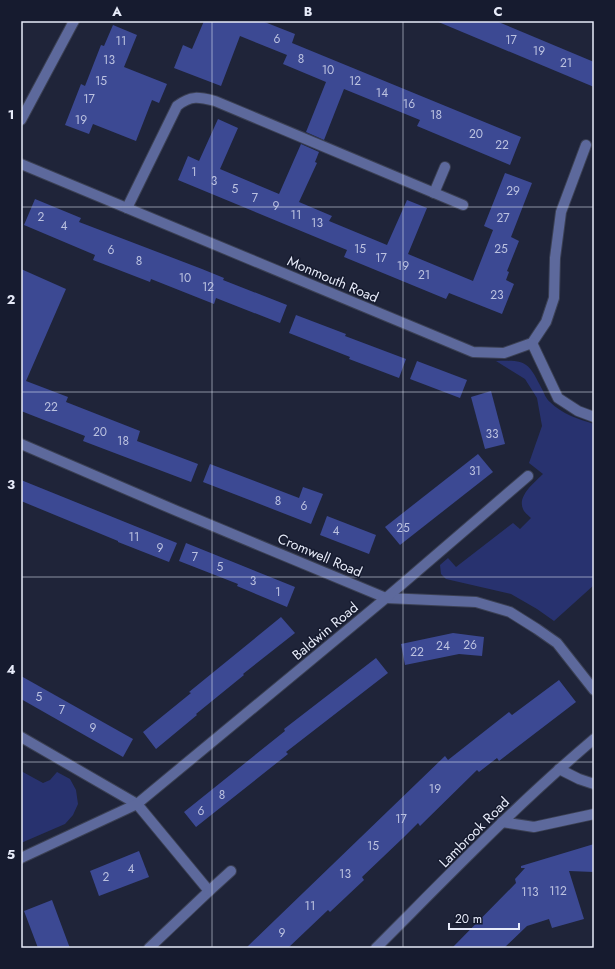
<svg xmlns="http://www.w3.org/2000/svg" width="615" height="969" viewBox="0 0 615 969" font-family="Jost,sans-serif">
<style>
.green{fill:#28326f}
.building{fill:#3c4993}
.lines{fill:none;stroke-linecap:round;stroke-linejoin:round}
.minor-casing{stroke:#3b4054;stroke-width:12}
.minor{stroke:#5d699c;stroke-width:10}
.grid{fill:none;stroke:#e7ebf9;stroke-width:1;stroke-opacity:0.55}
.labels{text-anchor:middle;stroke-width:3;stroke-linejoin:round;paint-order:stroke}
.number-label{font-size:12px;fill:#bcc2e0}
.street-label{font-size:14px;fill:#e7ebf9;stroke:#161b2f}
.neatline{fill:none;stroke:#e7ebf9;stroke-width:1.5}
.grid-label{font-size:13px;text-anchor:middle;font-weight:bold;fill:#e7ebf9}
</style>
<rect width="100%" height="100%" fill="#1f2439"/>
<g class="green">
<path d="M496 361C527 360 528 362 542 389 544 393 546 399 550 402 562 414 578 419 594 424V585L554 621 537 609 511 594 446 579 441 574 440 565 448 558 456 567 513 523 520 529 531 518C529 516 524 512 523 509 517 496 535 482 543 474L529 463 542 426 537 398 525 379Z"/>
<path d="M21 771 43 783 50 780 57 772 70 779 76 790 78 804 73 815 65 824 21 843Z"/>
</g>
<g class="building">
<path d="M204 21H262L295 34 292 43 521 137 510 165 417 126 420 120 344 89 324 140 306 132 326 82 283 64 287 55 240 36 221 86 174 68 183 45 192 49Z"/>
<path d="M436 21H496L594 62V87Z"/>
<path d="M113 25 137 35 124 67 167 84 159 103 152 100 136 141 93 124 89 134 65 125 81 84 85 86 101 45 104 46Z"/>
<path d="M218 119 238 128 220 169 279 194 301 144 319 152 315 162 317 163 299 202 332 216 329 221 387 245 407 200 427 208 408 254 473 281 493 230 484 226 505 173 532 183 511 237 519 241 507 271 509 272 506 280 514 284 502 314 449 293 446 299 344 257 347 250 178 180 188 156 199 161Z"/>
<path d="M35 199 81 218 79 222 202 269 224 278 223 280 287 305 280 323 216 298 214 304 151 279 150 282 93 260 95 255 24 225Z"/>
<path d="M21 269 66 289 26 381 68 397 66 402 140 431 137 441 198 464 191 482 83 441 85 436 21 411Z"/>
<path d="M296 315 346 334 345 336 406 359 399 378 349 359 350 357 289 333Z"/>
<path d="M417 361 467 380 460 398 410 379Z"/>
<path d="M491 391 505 444 485 449 471 397Z"/>
<path d="M478 454 493 472 400 545 385 527Z"/>
<path d="M210 464 299 498 303 487 323 494 311 524 203 482Z"/>
<path d="M21 480 177 543 169 562 118 542V541L21 501Z"/>
<path d="M327 516 376 535 369 554 320 535Z"/>
<path d="M186 543 295 587 287 607 237 586 238 584 179 561Z"/>
<path d="M281 617 295 633 243 674 244 675 196 714 197 715 156 749 143 732 191 693 189 692Z"/>
<path d="M453 633 484 637 482 656 459 654 405 665 401 644Z"/>
<path d="M376 658 388 673 286 752 288 754 196 827 184 812 285 731 284 729Z"/>
<path d="M21 676 133 739 123 757 21 699Z"/>
<path d="M559 680 576 702 499 761 497 758 479 772 477 770 420 826 418 823 404 837 362 877 364 880 330 912 328 910 288 948H246L445 756 448 760 509 712 512 715Z"/>
<path d="M594 844V872L569 871 584 919 552 928 549 919 527 926 504 948H452L516 883 515 879 525 868H521V866Z"/>
<path d="M139 851 149 877 99 896 90 871Z"/>
<path d="M52 900 68 943 70 948H38L24 911Z"/>
</g>
<g class="lines">
<defs>
<g id="minor">
<path d="M21 120 74 21"/>
<path d="M21 164 473 352 504 353 532 343 546 322 554 298 555 258 561 212 586 145"/>
<path d="M434 193 445 167"/>
<path d="M127 208 177 106C191 95 199 97 215 101L463 205"/>
<path d="M532 343 558 398 578 411 594 417"/>
<path d="M21 444 177 511 386 598 476 602 510 612 537 629 557 643 594 690"/>
<path d="M21 737 137 804 209 891 149 948"/>
<path d="M559 769 579 779 594 784"/>
<path d="M502 822 534 827 594 814"/>
<path d="M21 858 137 804 386 598 528 476"/>
<path d="M209 891 231 871"/>
<path d="M376 948C447 877 517 804 594 739"/>
</g>
</defs>
<use href="#minor" class="minor-casing"/>
<use href="#minor" class="minor"/>
</g>
<path class="grid" d="M212 21V948M403 21V948M21 207H594M21 392H594M21 577H594M21 762H594"/>
<g class="labels">
<g class="number-label">
<text x="277" y="43">6</text>
<text x="511" y="44">17</text>
<text x="121" y="45">11</text>
<text x="539" y="55">19</text>
<text x="301" y="63">8</text>
<text x="109" y="64">13</text>
<text x="566" y="67">21</text>
<text x="328" y="74">10</text>
<text x="101" y="85">15</text>
<text x="355" y="85">12</text>
<text x="382" y="97">14</text>
<text x="89" y="103">17</text>
<text x="409" y="108">16</text>
<text x="436" y="119">18</text>
<text x="81" y="124">19</text>
<text x="476" y="138">20</text>
<text x="502" y="149">22</text>
<text x="194" y="176">1</text>
<text x="214" y="185">3</text>
<text x="235" y="193">5</text>
<text x="513" y="195">29</text>
<text x="255" y="202">7</text>
<text x="276" y="210">9</text>
<text x="296" y="219">11</text>
<text x="41" y="221">2</text>
<text x="503" y="222">27</text>
<text x="317" y="227">13</text>
<text x="64" y="230">4</text>
<text x="360" y="253">15</text>
<text x="501" y="253">25</text>
<text x="111" y="254">6</text>
<text x="381" y="262">17</text>
<text x="139" y="265">8</text>
<text x="403" y="270">19</text>
<text x="424" y="279">21</text>
<text x="185" y="282">10</text>
<text x="208" y="291">12</text>
<text x="497" y="299">23</text>
<text x="51" y="411">22</text>
<text x="100" y="436">20</text>
<text x="492" y="438">33</text>
<text x="123" y="445">18</text>
<text x="475" y="475">31</text>
<text x="278" y="505">8</text>
<text x="304" y="510">6</text>
<text x="403" y="532">25</text>
<text x="336" y="535">4</text>
<text x="134" y="541">11</text>
<text x="160" y="552">9</text>
<text x="195" y="561">7</text>
<text x="220" y="571">5</text>
<text x="253" y="585">3</text>
<text x="278" y="596">1</text>
<text x="470" y="649">26</text>
<text x="443" y="650">24</text>
<text x="417" y="656">22</text>
<text x="39" y="701">5</text>
<text x="62" y="714">7</text>
<text x="93" y="732">9</text>
<text x="435" y="793">19</text>
<text x="222" y="799">8</text>
<text x="201" y="815">6</text>
<text x="401" y="823">17</text>
<text x="373" y="850">15</text>
<text x="131" y="873">4</text>
<text x="345" y="878">13</text>
<text x="106" y="881">2</text>
<text x="558" y="895">112</text>
<text x="530" y="896">113</text>
<text x="310" y="910">11</text>
<text x="282" y="937">9</text>
</g>
<g class="street-label">
<text transform="translate(333 279) rotate(23)" y="5">Monmouth Road</text>
<text transform="translate(320 555) rotate(23)" y="5">Cromwell Road</text>
<text transform="translate(325 631) rotate(-40)" y="5">Baldwin Road</text>
<text transform="translate(474 832) rotate(-45)" y="5">Lambrook Road</text>
</g>
</g>
<rect width="615" height="969" fill="none" stroke="#161b2f" stroke-width="44"/>
<path d="M449 923v6h70v-6" fill="none" stroke="#e7ebf9" stroke-width="2"/>
<text x="455" y="923" font-size="12" fill="#e7ebf9" stroke="#161b2f" stroke-width="3" paint-order="stroke">20 m</text>
<rect x="22" y="22" width="571" height="925" class="neatline"/>
<g class="grid-label">
<text x="117" y="16">A</text>
<text x="308" y="16">B</text>
<text x="498" y="16">C</text>
<text x="11" y="119">1</text>
<text x="11" y="304">2</text>
<text x="11" y="489">3</text>
<text x="11" y="674">4</text>
<text x="11" y="859">5</text>
</g>
</svg>
